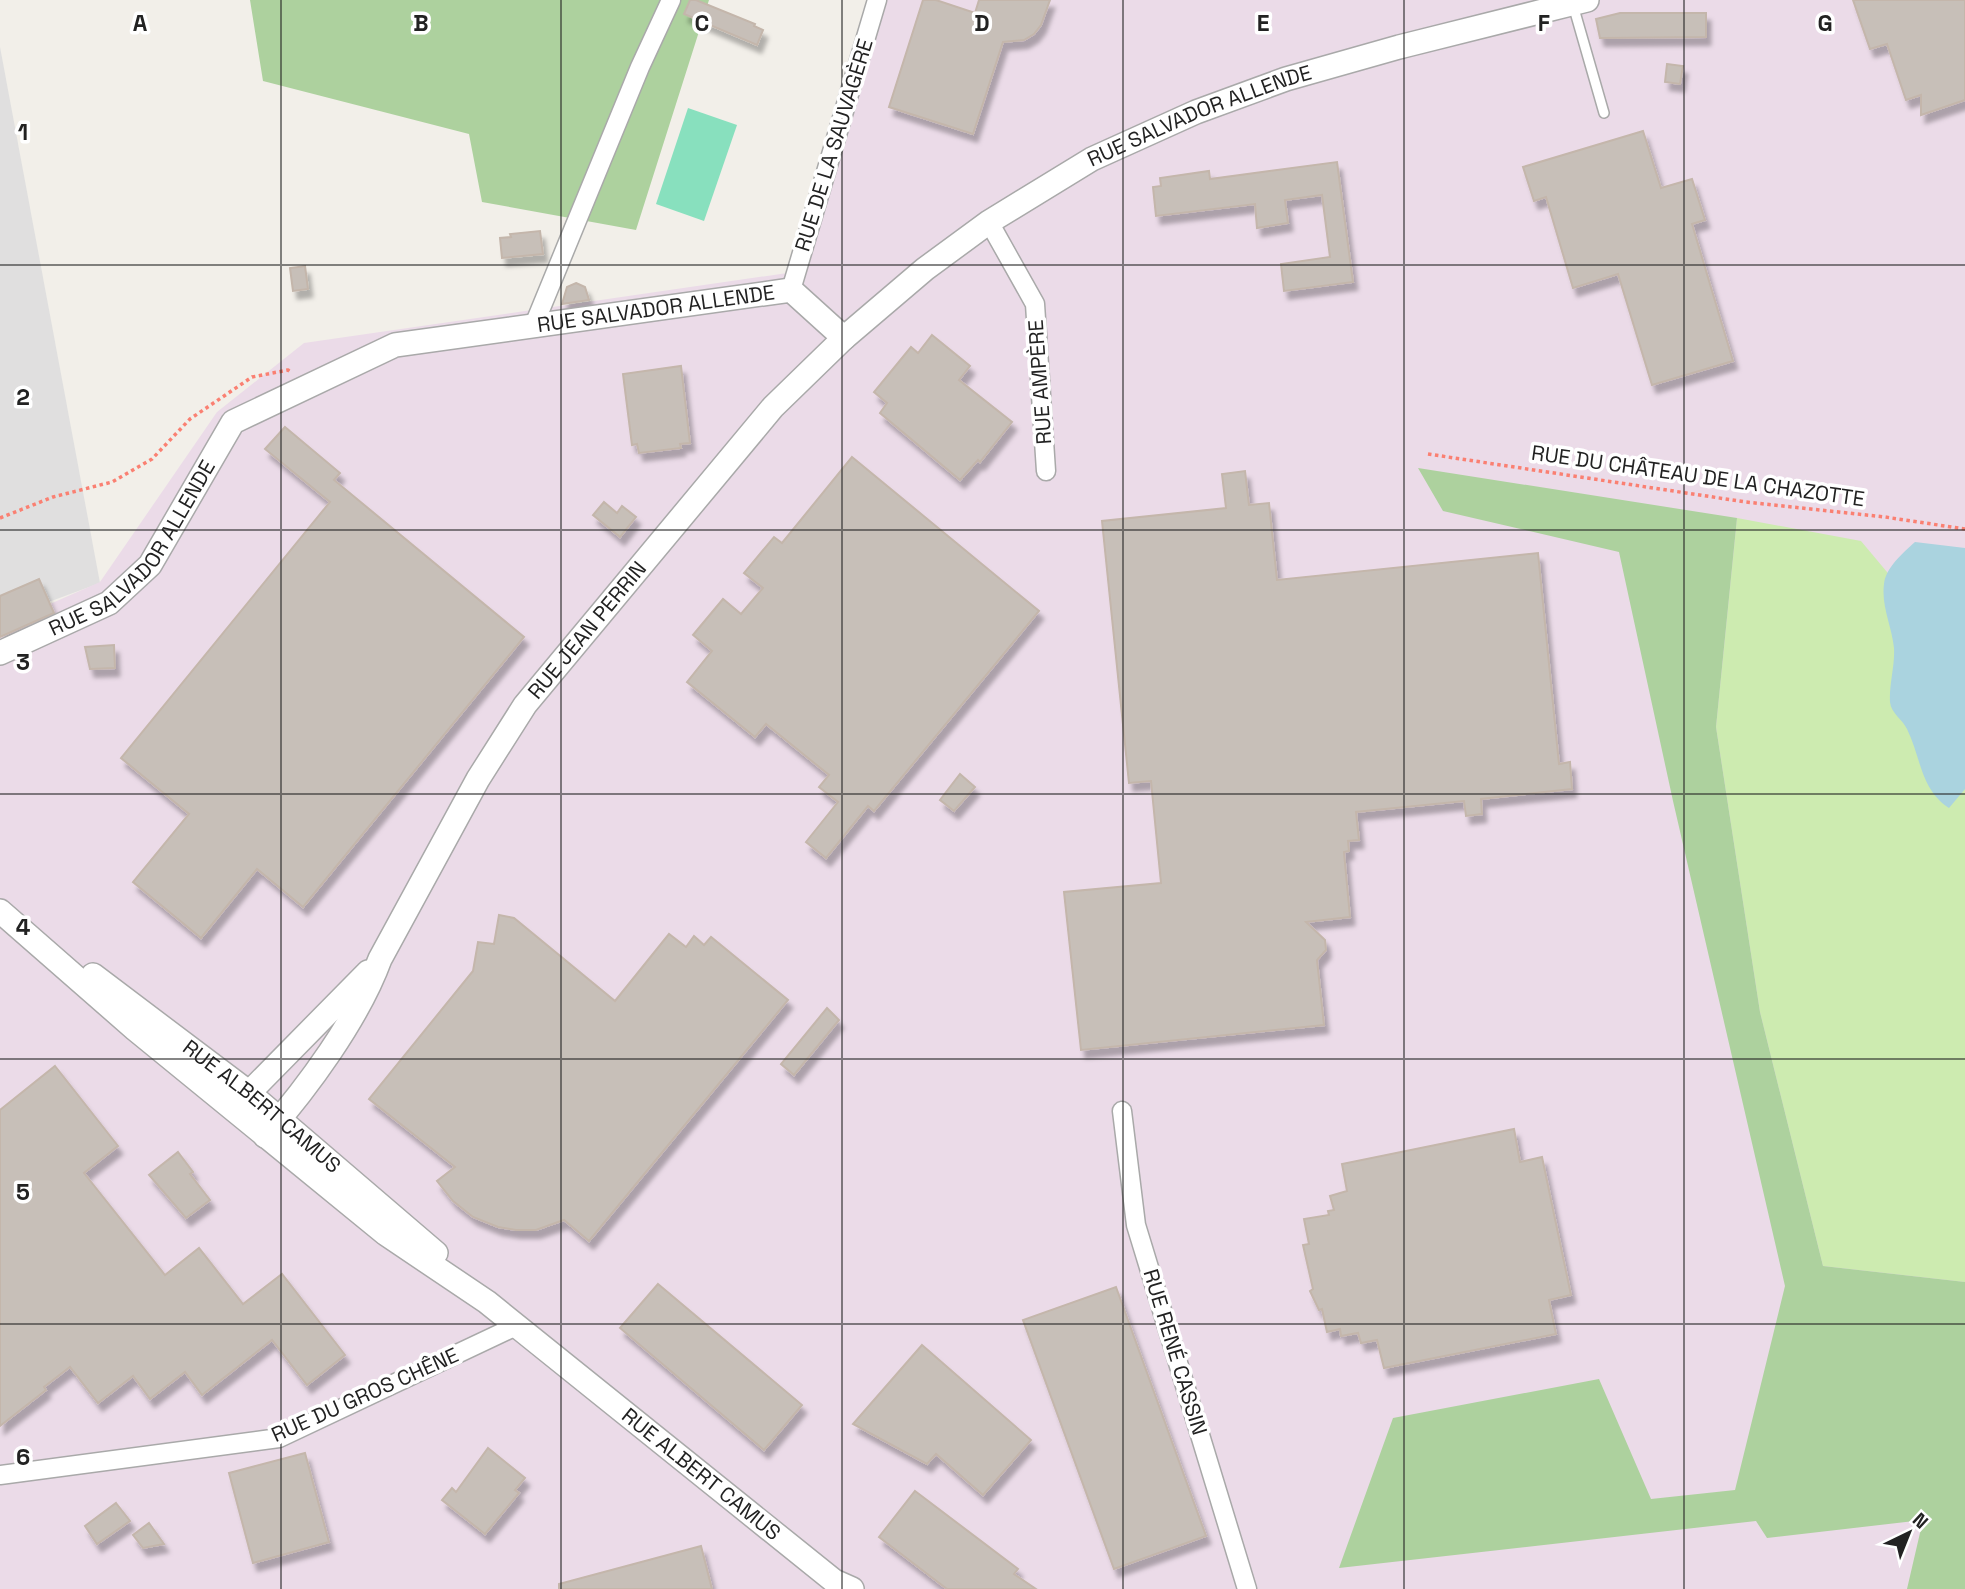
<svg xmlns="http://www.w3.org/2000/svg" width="1965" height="1589" viewBox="0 0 1965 1589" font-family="'Space Grotesk',sans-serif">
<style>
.residential{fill:#e0dfdf}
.industrial{fill:#ebdbe8}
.grass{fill:#cdebb0}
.forest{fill:#add19e}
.pitch{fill:#88e0be}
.water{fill:#aad3df}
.building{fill:#c7bfb8;stroke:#c4b6ab;stroke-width:2;filter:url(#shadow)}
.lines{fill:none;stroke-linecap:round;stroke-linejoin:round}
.service-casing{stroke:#a9a9a9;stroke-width:12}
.minor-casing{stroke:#a9a9a9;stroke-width:21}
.tertiary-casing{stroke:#a9a9a9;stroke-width:26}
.path{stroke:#fa8072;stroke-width:3.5;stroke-dasharray:3.5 3.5;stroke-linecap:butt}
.service{stroke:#fff;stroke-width:9}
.minor{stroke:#fff;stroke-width:18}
.tertiary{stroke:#fff;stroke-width:23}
.grid{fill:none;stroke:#222;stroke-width:2;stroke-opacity:0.55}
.labels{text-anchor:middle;stroke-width:7;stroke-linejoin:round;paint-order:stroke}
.street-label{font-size:21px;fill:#222;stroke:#fff}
.grid-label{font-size:23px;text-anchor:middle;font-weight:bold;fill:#222;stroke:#fff;stroke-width:7;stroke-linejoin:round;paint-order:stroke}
</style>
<defs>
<filter id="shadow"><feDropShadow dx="4.5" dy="8" stdDeviation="2" flood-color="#0004"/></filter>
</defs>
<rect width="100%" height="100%" fill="#f2efe9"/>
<path class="residential" d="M0 47 100 583 0 620Z"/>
<path class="industrial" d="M884 0H1965V1589H0V626L100 582 217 412 304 343 794 272Z"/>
<path class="grass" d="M1737 518 1861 541 1965 665V1282L1823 1266 1760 1012 1716 727Z"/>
<g class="forest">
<path d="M250 0H709L636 230 482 202 469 134 263 81Z"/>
<path d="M1418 468 1737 518 1716 727 1760 1012 1823 1266 1965 1282V1589H1907L1923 1520 1767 1538 1756 1521 1339 1568 1393 1418 1599 1379 1651 1499 1735 1490 1785 1286 1673 801 1619 552 1443 511Z"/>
</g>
<path class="pitch" d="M688 108 737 125 704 221 656 204Z"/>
<path class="water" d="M1915 542 1965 548V789L1949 808C1920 789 1921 757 1907 729 1902 719 1891 713 1890 702 1889 684 1895 666 1894 648 1892 627 1881 606 1884 584 1886 567 1903 553 1915 542Z"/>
<g class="building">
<path d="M690 0H696L755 24 754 26 763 30 757 45 684 14Z"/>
<path d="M923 0H936L975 13 979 0H1050L1041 25 1034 34 1024 40 1003 42 973 134 889 107Z"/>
<path d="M1853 0H1965V100L1921 115V95L1906 100 1887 44 1870 49Z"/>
<path d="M1620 13H1706V37L1600 38 1596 19Z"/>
<path d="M1667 64 1683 66 1680 84 1665 82Z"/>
<path d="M1643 131 1661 188 1692 179 1705 220 1692 224 1733 361 1652 385 1618 274 1573 288 1546 197 1534 201 1523 167Z"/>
<path d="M1337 162 1353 282 1284 291 1281 264 1330 257 1322 195 1285 200 1288 223 1257 228 1255 204 1156 216 1153 187 1161 186 1160 178 1209 171 1210 179Z"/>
<path d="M540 231 543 254 502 258 500 238 511 237 510 234Z"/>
<path d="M305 266 308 289 293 291 290 268Z"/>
<path d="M576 283 585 287 589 300 562 304 567 287Z"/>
<path d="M932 335 970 366 959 380 1012 422 980 462 978 460 960 480 880 413 887 403 874 392 911 347 918 353Z"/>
<path d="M681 366 690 443 680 444 681 448 639 453 637 444 632 445 623 374Z"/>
<path d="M285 427 340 473 334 480 524 637 303 907 257 869 201 938 133 882 189 814 121 758 330 502 265 449Z"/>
<path d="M852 457 1039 611 874 811 868 806 826 858 806 842 838 802 819 787 829 775 766 724 755 737 687 682 712 651 693 635 723 599 741 614 763 588 744 573 774 537 782 543Z"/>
<path d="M1245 471 1249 505 1269 503 1277 580 1538 553 1559 764 1570 762 1572 789 1481 799 1482 814 1466 816 1464 801 1356 812 1359 840 1348 841 1349 851 1344 852 1350 917 1306 922 1325 940 1326 950 1317 960 1324 1025 1081 1050 1064 892 1161 883 1151 781 1129 783 1102 521 1226 508 1222 474Z"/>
<path d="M604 502 617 513 622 506 636 517 620 537 593 515Z"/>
<path d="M39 579 54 613 0 637V596Z"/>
<path d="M114 645 115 668 90 669 85 647Z"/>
<path d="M960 774 975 787 954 811 940 800Z"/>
<path d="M499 915 514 918 615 1001 669 934 686 947 694 936 704 945 711 937 788 1000 589 1241 564 1220 536 1230H516L498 1227 473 1217 453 1201 437 1181 455 1167 369 1099 473 971 478 942 494 944Z"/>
<path d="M827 1008 839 1020 794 1075 781 1064Z"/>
<path d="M55 1066 118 1146 84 1173 165 1275 199 1248 243 1304 282 1274 345 1355 307 1385 272 1340 202 1395 185 1372 150 1399 133 1376 98 1403 70 1367 44 1387 46 1390 0 1426V1110Z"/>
<path d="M1514 1129 1520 1162 1542 1157 1571 1295 1549 1300 1556 1334 1384 1368 1377 1340 1361 1343 1358 1333 1341 1336 1340 1329 1327 1332 1322 1309 1319 1310 1310 1291 1313 1289 1303 1245 1309 1244 1304 1219 1329 1215 1328 1211 1334 1210 1330 1196 1347 1191 1342 1164Z"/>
<path d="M178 1152 193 1172 190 1174 210 1200 186 1218 149 1175Z"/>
<path d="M658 1284 802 1405 764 1450 620 1328Z"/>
<path d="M1116 1287 1206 1536 1114 1569 1023 1320Z"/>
<path d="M922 1345 1031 1440 983 1495 936 1454 927 1464 853 1424Z"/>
<path d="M488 1448 525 1478 515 1490 519 1493 485 1534 442 1500 452 1488 456 1492Z"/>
<path d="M305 1453 329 1542 253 1563 229 1473Z"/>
<path d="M915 1491 1018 1569 1014 1574 1036 1589H947L879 1537Z"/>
<path d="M116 1503 130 1521 97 1544 85 1526Z"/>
<path d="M149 1523 164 1544 143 1548 133 1535Z"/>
<path d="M701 1546 712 1589H559V1584Z"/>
</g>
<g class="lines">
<defs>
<path id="service" d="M1573 5 1604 113"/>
<g id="minor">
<path d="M989 222 1035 304 1046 471"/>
<path d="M791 290 877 0"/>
<path d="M534 325 640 67 671 0"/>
<path d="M1122 1111 1136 1225 1247 1589"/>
<path d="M0 1475 279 1438 516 1326"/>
</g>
<g id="tertiary">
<path id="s1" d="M0 653 109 603 150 565 233 422 395 345 791 290 844 338"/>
<path id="s2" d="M0 911 135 1029 386 1234 487 1302 834 1581 852 1589"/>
<path id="s3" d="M93 975 248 1092 436 1253"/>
<path d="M240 1102 368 972"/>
<path id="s4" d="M265 1136C307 1088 358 1019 380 959L478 779 525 705 773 407 844 338 925 269 989 222 1092 159 1196 112 1286 79 1399 47 1587 0"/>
</g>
</defs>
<use href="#service" class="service-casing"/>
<use href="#minor" class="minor-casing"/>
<use href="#tertiary" class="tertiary-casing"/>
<g class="path">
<path d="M1428 454 1746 502 1885 517 1965 529"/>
<path d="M0 518 53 497 112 482 152 459 190 419 252 377 288 370 292 373"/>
</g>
<use href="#service" class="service"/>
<use href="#minor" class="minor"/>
<use href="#tertiary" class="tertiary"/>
</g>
<path class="grid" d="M281 0V1589M561 0V1589M842 0V1589M1123 0V1589M1404 0V1589M1684 0V1589M0 265H1965M0 530H1965M0 794H1965M0 1059H1965M0 1324H1965"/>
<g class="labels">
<g class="street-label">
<text dy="7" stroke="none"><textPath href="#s4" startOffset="1414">RUE SALVADOR ALLENDE</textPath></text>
<text transform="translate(834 145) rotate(-73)" y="7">RUE DE LA SAUVAGÈRE</text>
<text dy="7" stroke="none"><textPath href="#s1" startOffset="784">RUE SALVADOR ALLENDE</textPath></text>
<text transform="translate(1040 382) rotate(-94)" y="7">RUE AMPÈRE</text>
<text transform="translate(1698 476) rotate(8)" y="7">RUE DU CHÂTEAU DE LA CHAZOTTE</text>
<text dy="7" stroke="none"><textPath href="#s1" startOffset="175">RUE SALVADOR ALLENDE</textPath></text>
<text dy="7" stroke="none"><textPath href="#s4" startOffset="602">RUE JEAN PERRIN</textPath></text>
<text dy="7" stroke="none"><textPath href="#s3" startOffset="214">RUE ALBERT CAMUS</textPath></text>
<text transform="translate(1175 1352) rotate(73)" y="7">RUE RENÉ CASSIN</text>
<text transform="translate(365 1395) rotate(-24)" y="7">RUE DU GROS CHÊNE</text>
<text dy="7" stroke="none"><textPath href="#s2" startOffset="900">RUE ALBERT CAMUS</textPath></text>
</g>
</g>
<g class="grid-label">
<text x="140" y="31">A</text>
<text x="421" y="31">B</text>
<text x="702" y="31">C</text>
<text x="982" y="31">D</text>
<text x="1263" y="31">E</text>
<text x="1544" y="31">F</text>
<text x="1825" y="31">G</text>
<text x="23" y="140">1</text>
<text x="23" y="405">2</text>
<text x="23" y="670">3</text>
<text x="23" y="935">4</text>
<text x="23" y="1200">5</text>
<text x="23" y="1465">6</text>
</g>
<g transform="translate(1909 1533) rotate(43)" stroke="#ffffff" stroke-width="5" paint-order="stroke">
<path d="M0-5L12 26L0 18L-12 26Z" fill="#222222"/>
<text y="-10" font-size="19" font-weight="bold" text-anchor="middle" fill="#222222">N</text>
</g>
</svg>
